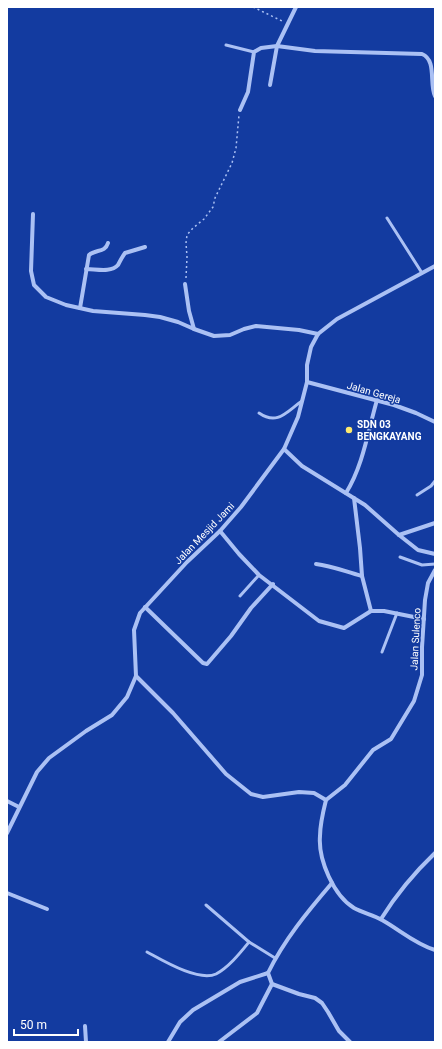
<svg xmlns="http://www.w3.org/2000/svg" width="442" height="1049" viewBox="0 0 442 1049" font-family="Roboto,sans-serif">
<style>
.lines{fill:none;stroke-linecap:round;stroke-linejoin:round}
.path{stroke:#abc1f4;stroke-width:1.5;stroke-dasharray:2 3;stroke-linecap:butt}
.service{stroke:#abc1f4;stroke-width:3}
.minor{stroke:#abc1f4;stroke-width:4}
.poi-dot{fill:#ffeb6e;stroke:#133ba0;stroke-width:1.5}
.labels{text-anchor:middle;stroke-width:3;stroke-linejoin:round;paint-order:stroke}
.street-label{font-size:10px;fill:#fff;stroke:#133ba0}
.poi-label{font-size:10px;font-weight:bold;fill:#fff;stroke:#133ba0;text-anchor:start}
</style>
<rect width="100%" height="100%" fill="#133ba0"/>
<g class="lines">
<g class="path">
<path d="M253 7 282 21"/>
<path d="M186 278 187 257 186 243 187 235 193 228 204 219 213 207 215 198 232 163 236 148 239 115"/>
</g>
<g class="service">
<path d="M226 45 254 52"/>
<path d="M387 218 422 273"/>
<path d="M259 413C278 426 287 411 302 401"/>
<path d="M417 495 431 486 435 481"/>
<path d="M400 557 422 565 435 564"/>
<path d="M240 596 259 575"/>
<path d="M382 652 397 613"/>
<path d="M206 905 249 942 275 958"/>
<path d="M147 952C162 960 198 982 216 974 229 967 240 953 249 942"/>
</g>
<g class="minor">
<path d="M270 85 277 46 315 51 422 54C437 60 429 84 435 96"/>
<path d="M240 110 248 92 254 52 261 48 277 46 296 7"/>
<path d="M33 214 31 271 34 285 46 297 66 305 93 311 145 315 160 317 178 322 194 329 214 336 230 335 244 329 256 326 299 330 318 334"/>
<path d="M86 269C96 269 111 273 118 265 120 261 122 257 125 253L145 247"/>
<path d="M185 284 189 311 194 329"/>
<path d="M80 308 89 255C96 249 105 253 108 243"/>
<path d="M307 382 394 405 416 413 435 422"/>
<path d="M284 449 302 466 365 505 399 535 418 550 435 554"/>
<path d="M346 493C363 466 368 431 377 400"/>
<path d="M354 498 360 548 362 576 371 611"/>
<path d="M220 531 239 554 259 575 319 621 344 628 371 611H384L424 619"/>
<path d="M399 535 435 523"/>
<path d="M316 564C333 566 346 572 362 576"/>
<path d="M435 570 428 583 425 600 422 647V675L414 701 391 739 373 750 345 785 326 800C323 812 320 824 320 836 318 860 334 896 354 908 363 913 374 915 382 920 400 930 415 944 435 950"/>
<path d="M145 607 203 663 207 664 231 636 251 608 273 584"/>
<path d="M136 676 173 713 226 774 251 794 263 797 299 792 314 793 326 800"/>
<path d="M7 801 19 807"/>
<path d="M7 833 37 772 49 758 86 731 112 715 127 697 136 676 134 630 140 613 187 562 220 531 241 507 284 449 298 417 307 382V365L311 347 318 334 337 319 435 266"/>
<path d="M7 893 47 909"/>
<path d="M381 919C396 895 414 873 435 853"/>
<path d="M268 973 272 984 299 994 315 998 322 1003 328 1012 339 1031 350 1042"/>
<path d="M85 1026 86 1042"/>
<path d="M168 1042 180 1022 193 1010 240 982 268 973C284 940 308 911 332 883"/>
<path d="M219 1042 257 1013 272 984"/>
</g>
</g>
<circle class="poi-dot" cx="349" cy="430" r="4"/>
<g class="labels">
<g class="street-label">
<text transform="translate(374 392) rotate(16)" y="4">Jalan Gereja</text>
<text transform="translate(204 533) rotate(-46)" y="4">Jalan Mesjid Jami</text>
<text transform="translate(415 639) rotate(-87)" y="4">Jalan Sulenco</text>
</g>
<g class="poi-label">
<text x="357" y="428">SDN 03<tspan x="357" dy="12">BENGKAYANG</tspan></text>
</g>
</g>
<rect width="442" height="1049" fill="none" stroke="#ffffff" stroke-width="16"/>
<path d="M14 1029v6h64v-6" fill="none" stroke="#ffffff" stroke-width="2"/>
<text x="20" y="1029" font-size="12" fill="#ffffff" stroke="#133ba0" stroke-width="3" paint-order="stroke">50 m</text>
</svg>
